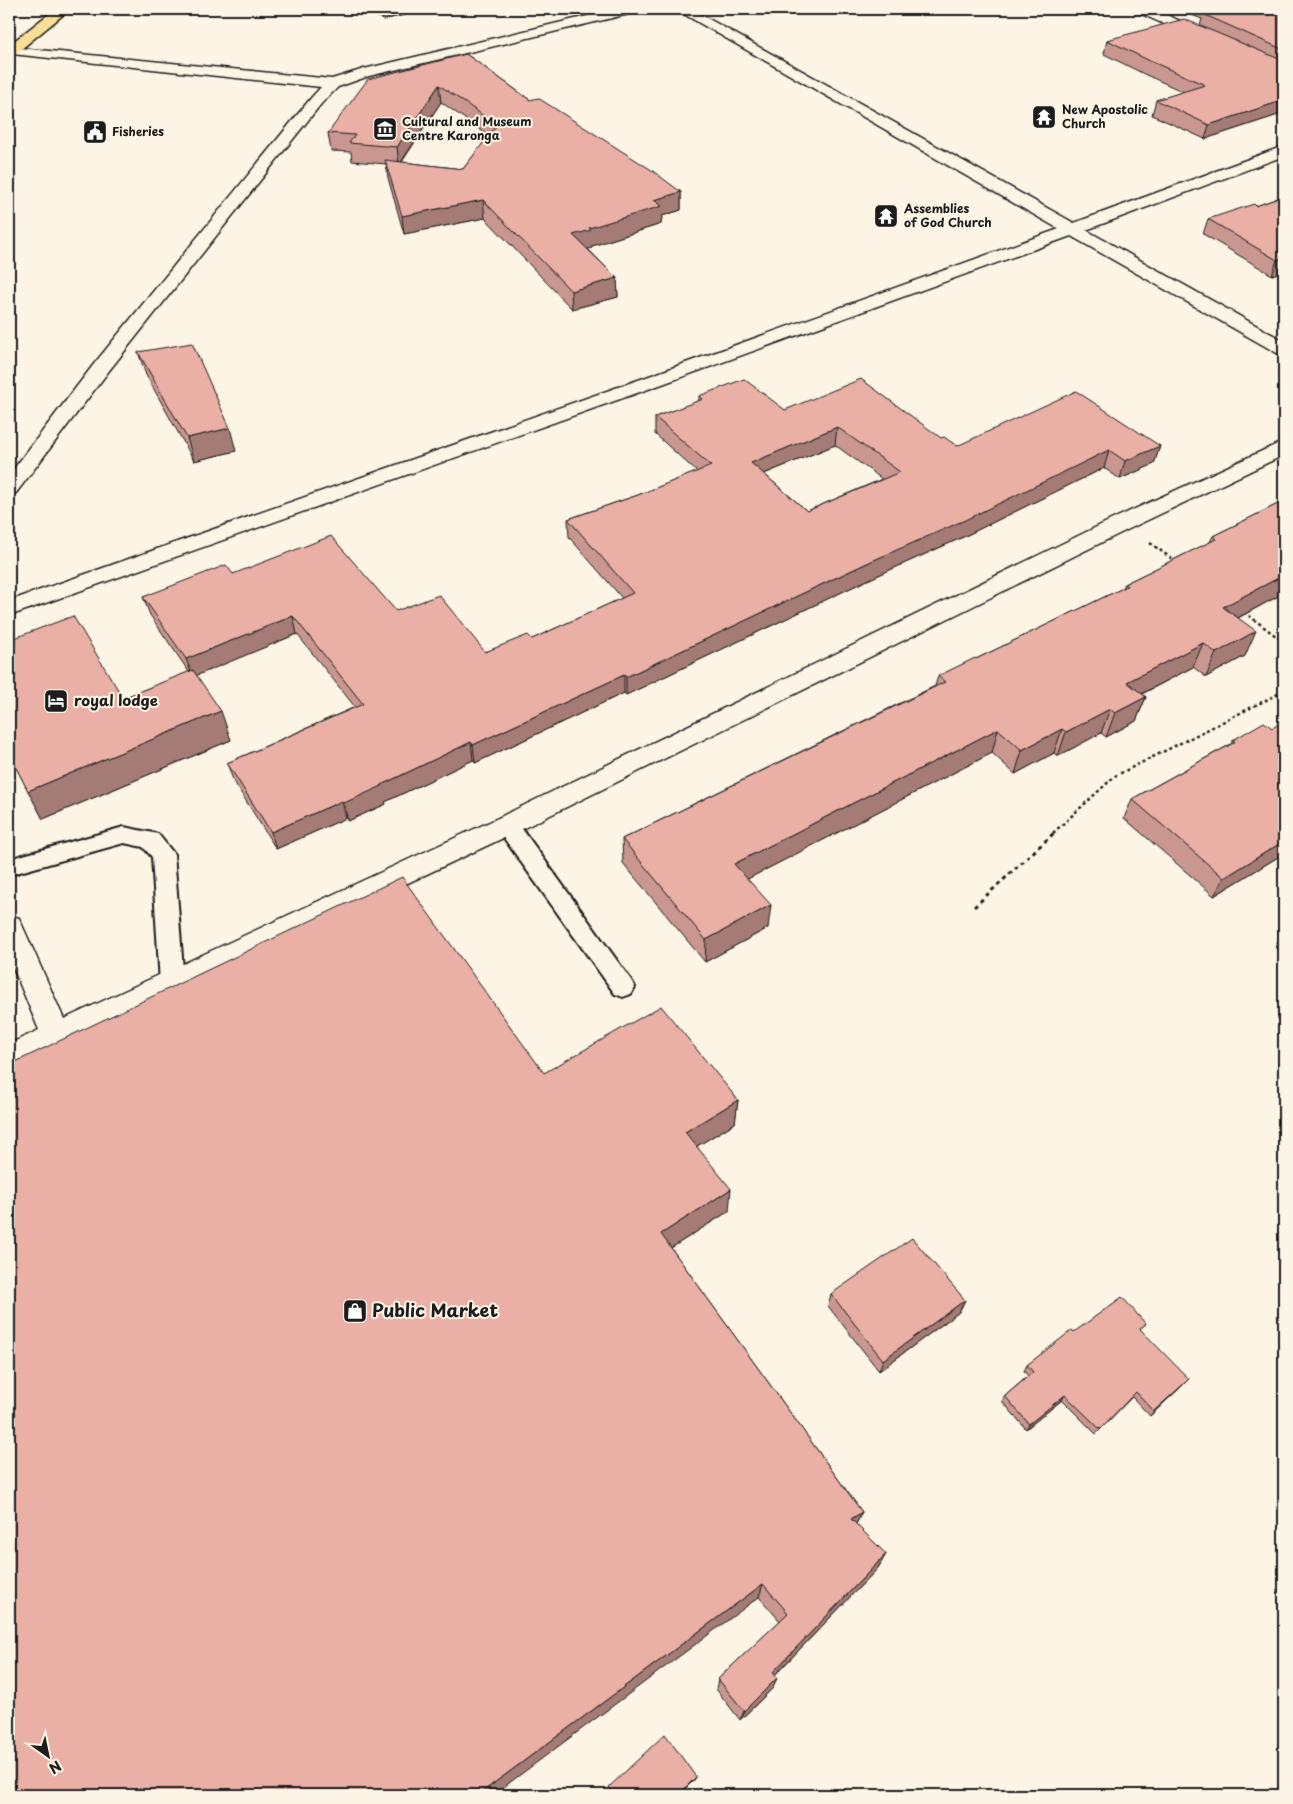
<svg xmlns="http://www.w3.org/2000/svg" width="1293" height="1804" viewBox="0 0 1293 1804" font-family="'Playpen Sans',sans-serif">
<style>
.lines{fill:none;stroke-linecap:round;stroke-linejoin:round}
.service-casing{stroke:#1c1c1c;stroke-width:4}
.minor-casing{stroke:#1c1c1c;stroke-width:3}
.trunk-casing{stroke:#1c1c1c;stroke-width:3}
.path-far1{stroke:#1c1c1c;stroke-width:2.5;stroke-dasharray:3 3;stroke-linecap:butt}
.path{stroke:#1c1c1c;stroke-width:3;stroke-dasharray:4 4;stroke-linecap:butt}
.service{fill:#fcf5e5;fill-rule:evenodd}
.minor{fill:#fcf5e5;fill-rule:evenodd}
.trunk{fill:#f9df96;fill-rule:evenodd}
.wall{fill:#c9978f;stroke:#1c1c1c;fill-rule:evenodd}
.shaded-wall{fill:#a47b74;stroke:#1c1c1c}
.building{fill:#eab0a6;stroke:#1c1c1c;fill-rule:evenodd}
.labels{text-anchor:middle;stroke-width:4;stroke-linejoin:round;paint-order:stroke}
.far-poi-label{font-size:12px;font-weight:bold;fill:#1c1c1c;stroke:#fcf5e5;text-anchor:start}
.poi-label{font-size:15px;font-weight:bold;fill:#1c1c1c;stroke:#fcf5e5;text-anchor:start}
.near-poi-label{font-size:18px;font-weight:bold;fill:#1c1c1c;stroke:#fcf5e5;text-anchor:start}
</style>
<rect width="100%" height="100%" fill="#fcf5e5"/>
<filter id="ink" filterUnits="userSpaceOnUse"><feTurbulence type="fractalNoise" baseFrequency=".02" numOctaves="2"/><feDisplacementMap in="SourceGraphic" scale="10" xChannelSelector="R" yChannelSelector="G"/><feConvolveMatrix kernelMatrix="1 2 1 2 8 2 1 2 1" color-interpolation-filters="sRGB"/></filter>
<g filter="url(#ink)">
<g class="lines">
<defs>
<g id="service">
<path d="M507 817 515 819 631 980 635 987 631 994 623 997 615 994 499 831 496 825 499 819Z"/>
<path d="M124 827 158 834 174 854 184 983 180 990 172 993 164 990 160 983 152 857 143 847 124 843 9 875V859Z"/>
</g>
<g id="minor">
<path d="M617 9H640L633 13 369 76 338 87 321 104 108 372 16 493 9 495V475L94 364 311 98 321 87 12 54 9 53V47L332 79 364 69Z"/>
<path d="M675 9H691L1074 223 1284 146V156L1086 230 1284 341V355L1277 353 1071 236 654 387 9 616V601L641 379 1059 229Z"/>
<path d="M1135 9H1153L1210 34 1212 37 1205 41 1200 40 1137 12Z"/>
<path d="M1284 441V455L1131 528 516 832 9 1071V1044L39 1030 9 958V915L19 918 64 1019 498 818 1115 518Z"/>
</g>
<path id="trunk" d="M55 9H70L14 55 9 56V45Z"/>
</defs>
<use href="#service" class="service-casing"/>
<use href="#minor" class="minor-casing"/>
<use href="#trunk" class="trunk-casing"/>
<g class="path-far1">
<path d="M1150 543 1175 561"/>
<path d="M1244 612 1284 642"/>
<path d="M1053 833 1115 776 1284 691"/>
</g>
<path class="path" d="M974 907 1055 832"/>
<use href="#service" class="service"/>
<use href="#minor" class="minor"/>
<use href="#trunk" class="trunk"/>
</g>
<g class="wall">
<path d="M367 9H429L383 20Z"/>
<path d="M1176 9H1284V113L1205 139 1152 115 1156 100 1184 92 1144 74 1104 54 1107 40 1200 26 1202 19Z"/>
<path d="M466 54 530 100 681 192V210L662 216 661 224 592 246V248L588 249 617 278 618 297 572 309 485 218 404 234 388 178 386 164 352 161 351 152 331 151 328 133ZM441 102 489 136 463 169 402 162Z"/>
<path d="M1284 196V271L1272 275 1203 234 1208 219 1256 206Z"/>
<path d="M138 352 236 451 194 461 146 375Z"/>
<path d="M699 396 785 410 941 438 957 446H1160L1154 464 1120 479 1104 468 961 538 863 582 626 695 624 693 475 763 473 760 385 802 386 804 348 821 346 818 276 849 233 780 227 763 355 707 297 634 196 675 231 740 43 819 9 754 123 698 189 672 150 615 143 597 233 574 396 611 485 652 532 639 622 598 569 537 568 519 638 495 697 472 655 434V417L699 401ZM835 445 882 479 807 511 764 474Z"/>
<path d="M1284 501V593L1238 618 1245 656 1206 677 1193 667 1142 694 1146 697 1136 721 1106 737 1101 733 1058 756 1054 753 1015 774 992 753 747 879 768 928 705 962 623 863 622 839 935 686 938 676 976 659 1123 588 1124 584 1210 542 1213 536Z"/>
<path d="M1272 728 1283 854 1214 896 1124 818 1132 799 1231 744 1233 740Z"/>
<path d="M1284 931V955L1275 946Z"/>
<path d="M544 1073 738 1100 735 1123 697 1146 729 1211 671 1248 862 1512 856 1524 886 1554 878 1568 775 1675 773 1688 740 1720 716 1689 718 1679 780 1621 759 1597Z"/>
<path d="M831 1294 965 1300 959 1312 879 1371 828 1306Z"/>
<path d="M1141 1331 1184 1384 1150 1416 1132 1397 1096 1434 1062 1400 1026 1429 1002 1401 1005 1396 1028 1376 1024 1371 1027 1365 1074 1332Z"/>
</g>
<g class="shaded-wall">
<path d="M382 9H429L383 20Z"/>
<path d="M439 85 441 102 399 165 397 147Z"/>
<path d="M1284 100V113L1205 139 1209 125Z"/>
<path d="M681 192V210L662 216 661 224 592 246V248L574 253 573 235 654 200Z"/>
<path d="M483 200 485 218 404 234 402 216Z"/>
<path d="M1284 257V271L1272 275 1277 260Z"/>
<path d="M617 278 618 297 572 309 571 291Z"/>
<path d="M837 427 835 445 749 480 751 463Z"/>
<path d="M230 428 236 451 194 461 187 438Z"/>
<path d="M1160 446 1154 464 1120 479 1125 461Z"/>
<path d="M1109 450 1104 468 961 538 863 582 626 695V677L865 564Z"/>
<path d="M1284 575V593L1213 631 1223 607Z"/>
<path d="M293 616 297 634 193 677 186 659Z"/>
<path d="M1256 631 1245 656 1206 677 1216 653Z"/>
<path d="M1203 643 1193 667 1118 706 1127 682Z"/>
<path d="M624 675V693L475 763 473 745Z"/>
<path d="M1146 697 1136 721 1106 737 1115 713Z"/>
<path d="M1110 709 1101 733 1058 756 1066 732Z"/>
<path d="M221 711 231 740 43 819 28 791Z"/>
<path d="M998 729 992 753 732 887 734 864Z"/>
<path d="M1062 729 1054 753 1015 774 1022 750Z"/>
<path d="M471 742 473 760 385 802 386 804 348 821 344 803 381 785Z"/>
<path d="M342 801 346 818 276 849 271 832Z"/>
<path d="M1284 841V852L1283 854 1214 896 1224 878Z"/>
<path d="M771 905 768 928 705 962 706 940Z"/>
<path d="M738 1100 735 1123 684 1154 685 1132Z"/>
<path d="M731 1189 729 1211 660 1255 661 1234Z"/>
<path d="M965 1300 959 1312 879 1371 883 1360Z"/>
<path d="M1189 1379 1184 1384 1150 1416 1154 1411Z"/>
<path d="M1065 1395 1062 1400 1026 1429 1029 1424Z"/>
<path d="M862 1512 855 1526 851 1519Z"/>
<path d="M886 1554 878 1568 768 1682 773 1672Z"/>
<path d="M763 1584 759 1597 493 1795H478Z"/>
<path d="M777 1678 773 1688 740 1720 744 1711Z"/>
<path d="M696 1777 695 1779 679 1795H678Z"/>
</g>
<g class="building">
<path d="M1213 9H1284V50L1203 14 1217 10Z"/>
<path d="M1184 19 1284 61V100L1209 125 1156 100 1205 85 1148 60 1107 40Z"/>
<path d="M466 54 530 100 538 98 650 169 681 192 654 200 662 206 589 228 591 230 573 235 617 278 571 291 483 200 402 216 385 160 463 169 497 125 439 85 397 147 349 143 355 135 328 133 368 79Z"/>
<path d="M1284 196V257L1277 260 1208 219 1254 204 1256 206Z"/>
<path d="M192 343 230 428 187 438 138 352Z"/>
<path d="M744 379 785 410 861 379 941 438 944 437 957 446 1076 391 1160 446 1125 461 1109 450 965 520 865 564 626 677 624 675 473 745 471 742 381 785 382 786 344 803 342 801 271 832 227 763 363 704 293 616 186 659 143 597 226 565 233 574 331 536 396 611 439 595 485 652 528 635 532 639 633 593 568 519 638 495 711 466 655 417 703 399 699 396ZM837 427 900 472 807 511 751 463Z"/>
<path d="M1284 501V575L1223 607 1256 631 1216 653 1203 643 1127 682 1146 697 1115 713 1110 709 1066 732 1062 729 1022 750 998 729 734 864 771 905 706 940 622 839 945 682 938 676 975 658 976 659 1127 586 1124 584 1216 539 1213 536Z"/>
<path d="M73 616 123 698 193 670 221 711 28 791 9 754V640Z"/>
<path d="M1284 721V841L1224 878 1132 799 1235 742 1233 740 1264 722 1272 728Z"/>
<path d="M402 877 544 1073 661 1006 738 1100 685 1132 731 1189 661 1234 862 1512 851 1519 886 1554 773 1672 777 1678 744 1711 718 1679 788 1613 763 1584 478 1795H9V1065Z"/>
<path d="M912 1238 965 1300 883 1360 831 1294Z"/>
<path d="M1122 1297 1146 1324 1140 1329 1189 1379 1154 1411 1136 1392 1100 1429 1065 1395 1029 1424 1005 1396 1033 1372 1027 1365 1072 1330 1074 1332Z"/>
<path d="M665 1734 696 1777 678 1795H614L609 1787Z"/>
</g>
</g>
<defs>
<symbol id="temple-square" viewBox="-11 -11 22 22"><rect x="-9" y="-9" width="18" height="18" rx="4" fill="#1c1c1c" stroke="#fcf5e5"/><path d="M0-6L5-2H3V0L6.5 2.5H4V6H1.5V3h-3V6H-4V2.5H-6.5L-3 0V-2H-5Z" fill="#fff"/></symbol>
<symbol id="museum-square" viewBox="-11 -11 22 22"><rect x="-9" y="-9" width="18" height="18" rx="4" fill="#1c1c1c" stroke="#fcf5e5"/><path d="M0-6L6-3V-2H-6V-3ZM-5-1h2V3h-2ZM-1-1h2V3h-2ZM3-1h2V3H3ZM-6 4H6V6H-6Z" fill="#fff"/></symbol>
<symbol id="civic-square" viewBox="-11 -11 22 22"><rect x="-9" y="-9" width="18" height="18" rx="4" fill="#1c1c1c" stroke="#fcf5e5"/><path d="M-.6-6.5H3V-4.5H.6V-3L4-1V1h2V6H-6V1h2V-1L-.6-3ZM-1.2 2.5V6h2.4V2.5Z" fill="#fff"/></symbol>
<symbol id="hotel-square" viewBox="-11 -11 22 22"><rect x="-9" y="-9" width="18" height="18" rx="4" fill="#1c1c1c" stroke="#fcf5e5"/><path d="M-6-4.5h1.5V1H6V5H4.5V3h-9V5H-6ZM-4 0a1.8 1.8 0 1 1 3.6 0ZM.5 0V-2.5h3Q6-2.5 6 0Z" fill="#fff"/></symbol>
<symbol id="shop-square" viewBox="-11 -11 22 22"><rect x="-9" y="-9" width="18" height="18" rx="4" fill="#1c1c1c" stroke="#fcf5e5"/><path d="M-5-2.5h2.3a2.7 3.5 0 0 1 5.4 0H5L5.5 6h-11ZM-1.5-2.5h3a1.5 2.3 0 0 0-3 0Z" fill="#fff"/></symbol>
</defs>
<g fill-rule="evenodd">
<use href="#temple-square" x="1030" y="103" width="28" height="28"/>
<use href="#museum-square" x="371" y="115" width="28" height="28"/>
<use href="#civic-square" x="81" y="118" width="28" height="28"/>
<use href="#temple-square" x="872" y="202" width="28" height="28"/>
<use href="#hotel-square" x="42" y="687" width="28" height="28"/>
<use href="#shop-square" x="341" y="1297" width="28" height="28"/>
</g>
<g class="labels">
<g class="far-poi-label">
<text x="1062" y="114">New Apostolic<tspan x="1062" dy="14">Church</tspan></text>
<text x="402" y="126">Cultural and Museum<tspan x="402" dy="14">Centre Karonga</tspan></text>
<text x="112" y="136">Fisheries</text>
<text x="904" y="213">Assemblies<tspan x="904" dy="14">of God Church</tspan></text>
</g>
<g class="poi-label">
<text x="74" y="706">royal lodge</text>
</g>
<g class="near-poi-label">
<text x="372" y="1317">Public Market</text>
</g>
</g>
<rect width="1293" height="1804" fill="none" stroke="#fcf5e5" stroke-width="30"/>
<rect x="15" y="15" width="1263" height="1774" fill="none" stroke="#1c1c1c" stroke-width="2" filter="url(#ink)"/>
<g transform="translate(48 1756) rotate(147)" stroke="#fcf5e5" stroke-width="4" paint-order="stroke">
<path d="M0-4L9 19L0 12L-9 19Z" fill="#1c1c1c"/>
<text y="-8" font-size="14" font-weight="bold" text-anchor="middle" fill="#1c1c1c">N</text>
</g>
</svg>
